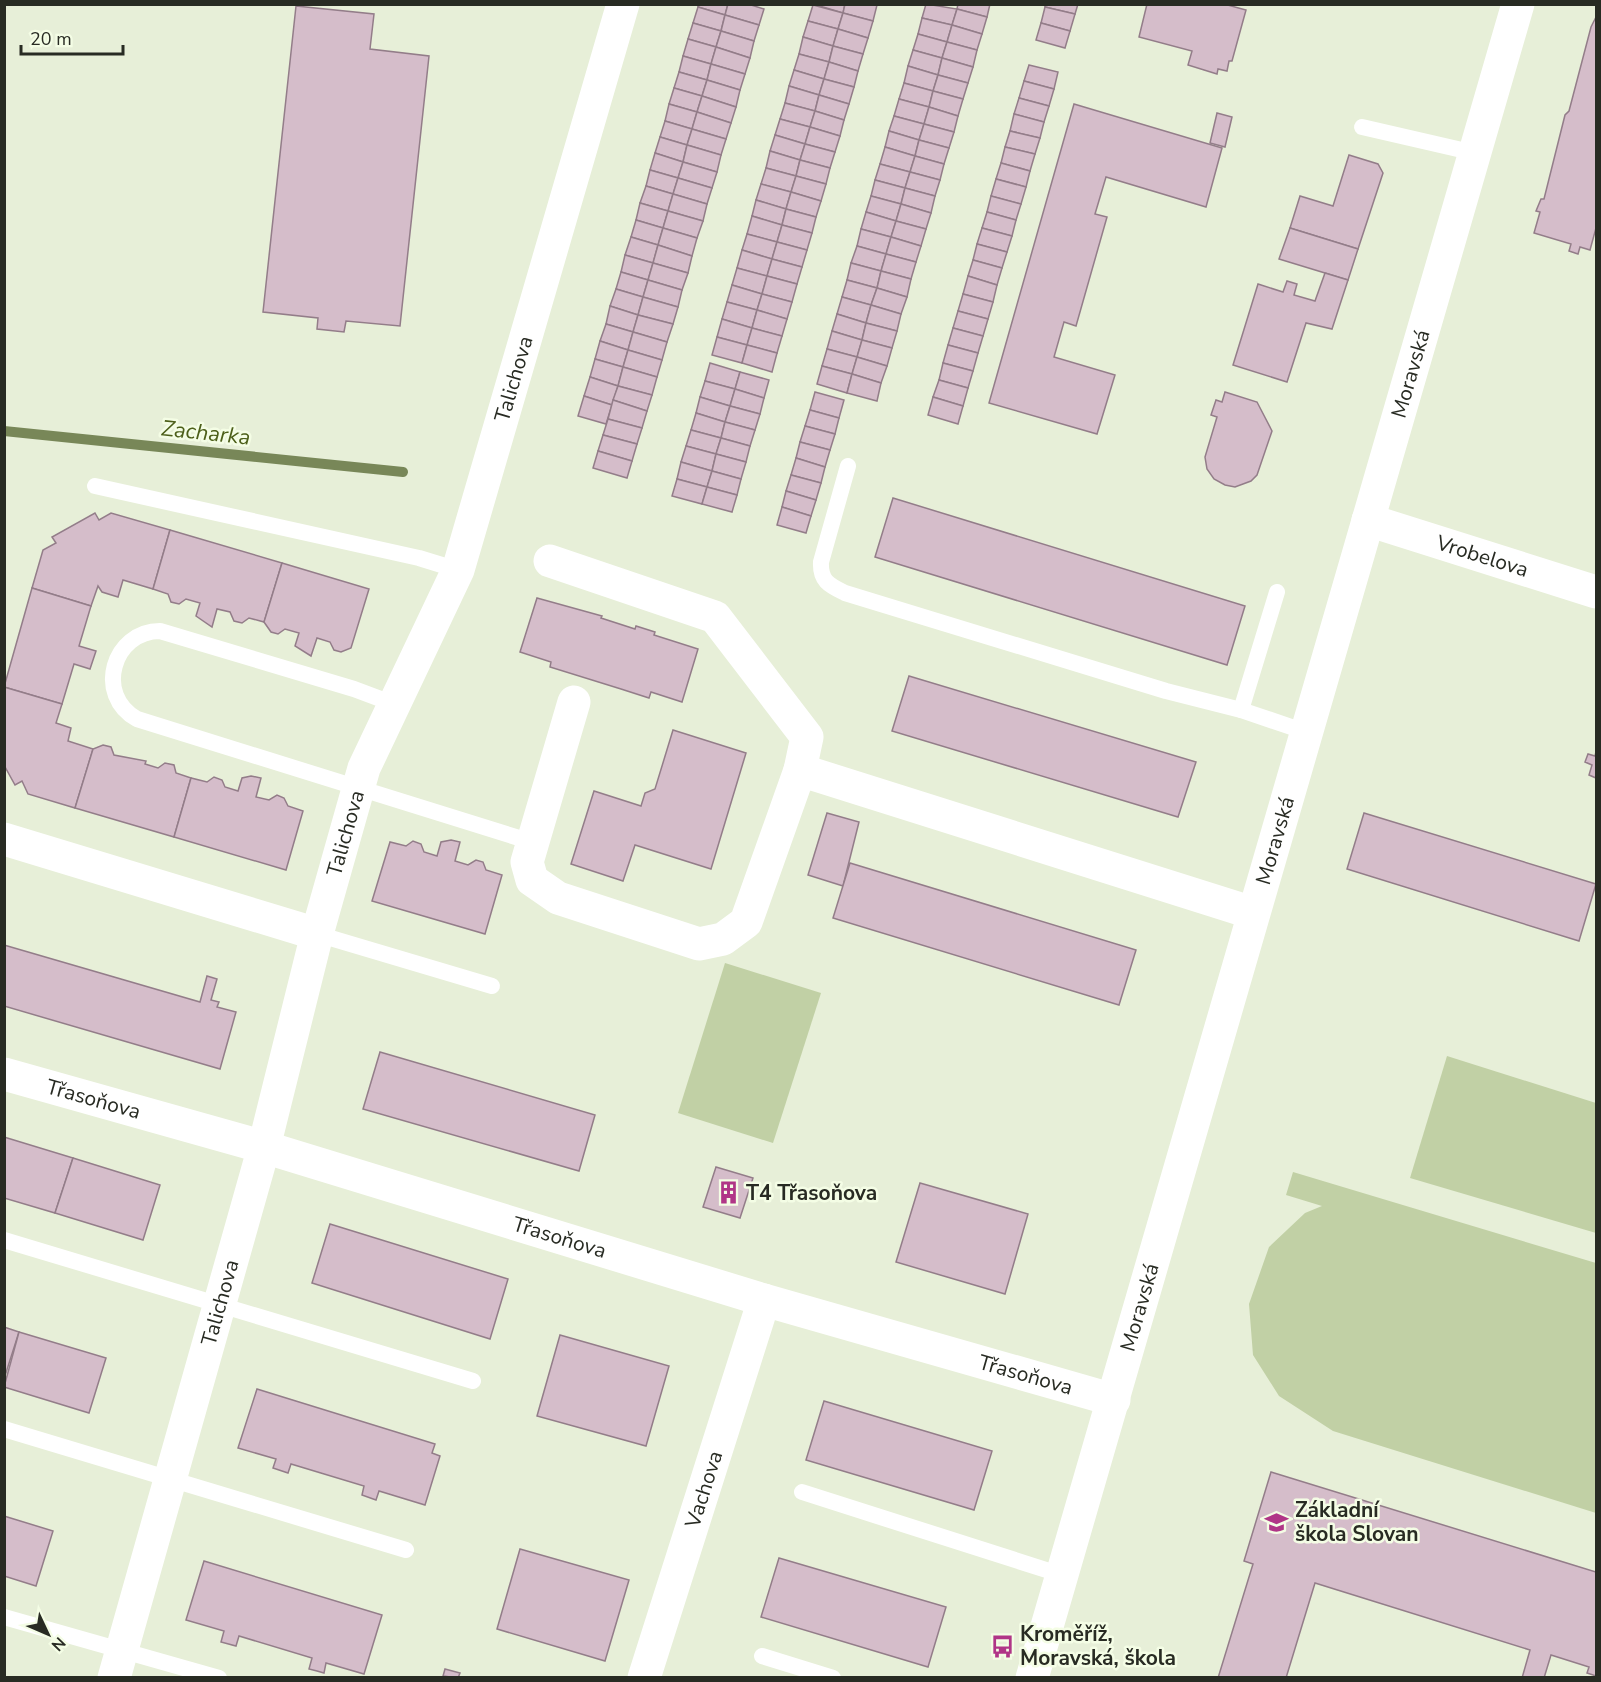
<svg xmlns="http://www.w3.org/2000/svg" width="1601" height="1682" viewBox="0 0 1601 1682" font-family="'Nunito Sans',sans-serif">
<style>
.green{fill:#c1d0a5}
.lines{fill:none;stroke-linecap:round;stroke-linejoin:round}
.stream{stroke:#788758;stroke-width:10}
.building{fill:#d5bdca;stroke:#937d89;stroke-width:1.5}
.service{stroke:#fff;stroke-width:16}
.minor{stroke:#fff;stroke-width:33}
.labels{text-anchor:middle;stroke-width:5;stroke-linejoin:round;paint-order:stroke}
.street-label{font-size:21px;fill:#282b23;stroke:#f4fde5}
.poi-label{font-size:21px;font-weight:bold;fill:#282b23;stroke:#f4fde5;text-anchor:start}
.water-label{font-size:22px;font-style:italic;fill:#4c5f19;stroke:#f4fde5}
</style>
<rect width="100%" height="100%" fill="#e7efd8"/>
<g class="green">
<path d="M725 963 821 993 773 1143 678 1113Z"/>
<path d="M1447 1056 1596 1103V1233L1410 1178Z"/>
<path d="M1293 1172 1596 1263V1513L1333 1431 1279 1396 1253 1355 1249 1304 1269 1247 1305 1213 1322 1206 1286 1195Z"/>
</g>
<g class="lines">
<path class="stream" d="M4 431 403 472"/>
</g>
<g class="building">
<path d="M699 4H728L725 15 698 7Z"/>
<path d="M728 4H748L764 9 759 25 725 15Z"/>
<path d="M813 4H845L843 13Z"/>
<path d="M845 4 877 5 873 21 843 13Z"/>
<path d="M926 4 957 9 952 25 922 18Z"/>
<path d="M958 4H990L987 17 957 9Z"/>
<path d="M1046 4H1078L1075 14 1045 7Z"/>
<path d="M1147 4H1224L1246 10 1232 61H1229L1227 71 1218 69 1217 74 1188 65 1192 51 1139 37Z"/>
<path d="M813 5 843 13 838 29 808 21Z"/>
<path d="M296 6 374 14 370 49 429 56 400 326 346 321 344 332 317 329 318 318 263 312Z"/>
<path d="M698 7 725 15 721 31 693 23Z"/>
<path d="M1045 7 1075 14 1070 31 1041 23Z"/>
<path d="M957 9 987 17 982 34 952 25Z"/>
<path d="M843 13 873 21 868 38 838 29Z"/>
<path d="M725 15 759 25 754 41 721 31Z"/>
<path d="M1596 17V228L1590 250 1580 247 1578 254 1569 251 1571 244 1534 233 1540 212 1536 211 1541 199H1544L1565 115 1569 111 1591 27Z"/>
<path d="M922 18 952 25 947 42 918 34Z"/>
<path d="M808 21 838 29 833 46 803 37Z"/>
<path d="M693 23 721 31 716 47 688 39Z"/>
<path d="M1041 23 1070 31 1065 48 1036 40Z"/>
<path d="M952 25 982 34 977 50 947 42Z"/>
<path d="M838 29 868 38 863 54 833 46Z"/>
<path d="M721 31 754 41 750 58 716 47Z"/>
<path d="M918 34 947 42 942 58 913 50Z"/>
<path d="M803 37 833 46 829 62 799 54Z"/>
<path d="M688 39 716 47 711 64 683 56Z"/>
<path d="M947 42 977 50 973 67 942 58Z"/>
<path d="M833 46 863 54 858 71 829 62Z"/>
<path d="M716 47 750 58 745 74 711 64Z"/>
<path d="M913 50 942 58 938 75 908 66Z"/>
<path d="M799 54 829 62 824 79 794 70Z"/>
<path d="M683 56 711 64 707 80 679 72Z"/>
<path d="M942 58 973 67 968 83 938 75Z"/>
<path d="M829 62 858 71 854 87 824 79Z"/>
<path d="M711 64 745 74 740 90 707 80Z"/>
<path d="M1029 65 1058 72 1054 89 1024 81Z"/>
<path d="M908 66 938 75 933 91 904 83Z"/>
<path d="M794 70 824 79 819 95 789 86Z"/>
<path d="M679 72 707 80 702 96 674 88Z"/>
<path d="M938 75 968 83 963 99 933 91Z"/>
<path d="M824 79 854 87 849 104 819 95Z"/>
<path d="M707 80 740 90 736 107 702 96Z"/>
<path d="M1024 81 1054 89 1049 106 1019 98Z"/>
<path d="M904 83 933 91 929 107 899 99Z"/>
<path d="M789 86 819 95 815 111 785 103Z"/>
<path d="M674 88 702 96 697 112 669 104Z"/>
<path d="M933 91 963 99 958 116 929 107Z"/>
<path d="M819 95 849 104 844 120 815 111Z"/>
<path d="M702 96 736 107 731 123 697 112Z"/>
<path d="M1019 98 1049 106 1044 122 1014 114Z"/>
<path d="M899 99 929 107 924 124 894 116Z"/>
<path d="M785 103 815 111 810 127 780 119Z"/>
<path d="M669 104 697 112 692 129 665 121Z"/>
<path d="M1074 104 1222 148 1206 207 1106 177 1095 214 1107 217 1076 326 1064 322 1054 357 1115 375 1097 434 989 403Z"/>
<path d="M929 107 958 116 954 132 924 124Z"/>
<path d="M815 111 844 120 840 136 810 127Z"/>
<path d="M697 112 731 123 726 139 692 129Z"/>
<path d="M1217 113 1232 117 1225 147 1210 143Z"/>
<path d="M1014 114 1044 122 1040 138 1010 131Z"/>
<path d="M894 116 924 124 919 140 889 131Z"/>
<path d="M780 119 810 127 805 144 775 135Z"/>
<path d="M665 121 692 129 687 145 660 137Z"/>
<path d="M924 124 954 132 949 148 919 140Z"/>
<path d="M810 127 840 136 835 152 805 144Z"/>
<path d="M692 129 726 139 721 155 687 145Z"/>
<path d="M889 131 919 140 915 156 885 147Z"/>
<path d="M1010 131 1040 138 1035 154 1005 147Z"/>
<path d="M775 135 805 144 800 160 770 151Z"/>
<path d="M660 137 687 145 683 162 655 153Z"/>
<path d="M919 140 949 148 944 164 915 156Z"/>
<path d="M805 144 835 152 830 168 800 160Z"/>
<path d="M687 145 721 155 717 172 683 162Z"/>
<path d="M885 147 915 156 910 172 880 164Z"/>
<path d="M1005 147 1035 154 1030 171 1001 163Z"/>
<path d="M770 151 800 160 796 176 766 168Z"/>
<path d="M655 153 683 162 678 178 650 170Z"/>
<path d="M1349 155 1378 164 1383 173 1358 249 1290 228 1300 196 1333 206Z"/>
<path d="M915 156 944 164 940 180 910 172Z"/>
<path d="M800 160 830 168 826 184 796 176Z"/>
<path d="M683 162 717 172 712 188 678 178Z"/>
<path d="M1001 163 1030 171 1026 187 996 179Z"/>
<path d="M880 164 910 172 905 188 875 180Z"/>
<path d="M766 168 796 176 791 192 761 184Z"/>
<path d="M650 170 678 178 673 194 646 186Z"/>
<path d="M910 172 940 180 935 196 905 188Z"/>
<path d="M796 176 826 184 821 201 791 192Z"/>
<path d="M678 178 712 188 707 204 673 194Z"/>
<path d="M996 179 1026 187 1021 204 991 196Z"/>
<path d="M875 180 905 188 901 204 871 196Z"/>
<path d="M761 184 791 192 786 209 756 200Z"/>
<path d="M646 186 673 194 668 211 640 203Z"/>
<path d="M905 188 935 196 931 213 901 204Z"/>
<path d="M791 192 821 201 816 217 786 209Z"/>
<path d="M673 194 707 204 703 221 668 211Z"/>
<path d="M871 196 901 204 896 221 866 212Z"/>
<path d="M991 196 1021 204 1016 220 987 212Z"/>
<path d="M756 200 786 209 782 225 752 216Z"/>
<path d="M640 203 668 211 663 228 636 220Z"/>
<path d="M901 204 931 213 926 229 896 221Z"/>
<path d="M786 209 816 217 812 233 782 225Z"/>
<path d="M668 211 703 221 697 238 663 228Z"/>
<path d="M866 212 896 221 891 237 861 229Z"/>
<path d="M987 212 1016 220 1012 236 982 228Z"/>
<path d="M752 216 782 225 777 242 747 234Z"/>
<path d="M636 220 663 228 658 245 631 237Z"/>
<path d="M896 221 926 229 921 246 891 237Z"/>
<path d="M782 225 812 233 807 250 777 242Z"/>
<path d="M663 228 697 238 692 256 658 245Z"/>
<path d="M982 228 1012 236 1007 252 977 244Z"/>
<path d="M1290 228 1358 249 1348 280 1279 259Z"/>
<path d="M861 229 891 237 886 254 857 246Z"/>
<path d="M747 234 777 242 772 259 742 250Z"/>
<path d="M631 237 658 245 653 263 625 255Z"/>
<path d="M891 237 921 246 916 262 886 254Z"/>
<path d="M777 242 807 250 802 267 772 259Z"/>
<path d="M977 244 1007 252 1002 268 973 260Z"/>
<path d="M658 245 692 256 688 273 653 263Z"/>
<path d="M857 246 886 254 881 271 851 263Z"/>
<path d="M742 250 772 259 767 276 737 268Z"/>
<path d="M886 254 916 262 911 279 881 271Z"/>
<path d="M625 255 653 263 648 280 621 272Z"/>
<path d="M772 259 802 267 797 284 767 276Z"/>
<path d="M973 260 1002 268 997 285 968 276Z"/>
<path d="M653 263 688 273 682 290 648 280Z"/>
<path d="M851 263 881 271 877 288 847 280Z"/>
<path d="M737 268 767 276 762 294 732 285Z"/>
<path d="M881 271 911 279 907 297 877 288Z"/>
<path d="M621 272 648 280 643 297 616 289Z"/>
<path d="M1325 273 1348 280 1332 329 1306 323 1287 382 1233 365 1258 284 1283 292 1287 281 1297 284 1294 295 1315 301Z"/>
<path d="M767 276 797 284 792 302 762 294Z"/>
<path d="M968 276 997 285 993 302 963 294Z"/>
<path d="M648 280 682 290 678 307 643 297Z"/>
<path d="M847 280 877 288 871 305 842 297Z"/>
<path d="M732 285 762 294 757 310 727 302Z"/>
<path d="M877 288 907 297 901 314 871 305Z"/>
<path d="M616 289 643 297 638 315 610 306Z"/>
<path d="M762 294 792 302 787 319 757 310Z"/>
<path d="M963 294 993 302 988 319 958 311Z"/>
<path d="M643 297 678 307 673 324 638 315Z"/>
<path d="M842 297 871 305 866 323 837 314Z"/>
<path d="M727 302 757 310 752 328 722 319Z"/>
<path d="M871 305 901 314 897 331 866 323Z"/>
<path d="M610 306 638 315 633 332 606 324Z"/>
<path d="M757 310 787 319 782 336 752 328Z"/>
<path d="M958 311 988 319 983 336 953 328Z"/>
<path d="M837 314 866 323 862 340 832 331Z"/>
<path d="M638 315 673 324 667 342 633 332Z"/>
<path d="M722 319 752 328 747 345 717 337Z"/>
<path d="M866 323 897 331 892 348 862 340Z"/>
<path d="M606 324 633 332 628 350 600 341Z"/>
<path d="M752 328 782 336 777 353 747 345Z"/>
<path d="M953 328 983 336 978 353 948 345Z"/>
<path d="M832 331 862 340 857 357 827 349Z"/>
<path d="M633 332 667 342 662 360 628 350Z"/>
<path d="M717 337 747 345 742 363 712 355Z"/>
<path d="M862 340 892 348 887 366 857 357Z"/>
<path d="M600 341 628 350 623 367 595 359Z"/>
<path d="M747 345 777 353 772 372 742 363Z"/>
<path d="M948 345 978 353 973 371 943 363Z"/>
<path d="M827 349 857 357 852 374 822 366Z"/>
<path d="M628 350 662 360 657 377 623 367Z"/>
<path d="M857 357 887 366 881 383 852 374Z"/>
<path d="M595 359 623 367 618 386 590 377Z"/>
<path d="M710 363 740 372 735 389 705 381Z"/>
<path d="M943 363 973 371 968 388 939 380Z"/>
<path d="M822 366 852 374 847 393 817 384Z"/>
<path d="M623 367 657 377 652 395 618 386Z"/>
<path d="M740 372 769 380 764 398 735 389Z"/>
<path d="M852 374 881 383 877 401 847 393Z"/>
<path d="M590 377 618 386 612 405 584 396Z"/>
<path d="M939 380 968 388 963 406 933 397Z"/>
<path d="M705 381 735 389 730 406 700 397Z"/>
<path d="M618 386 652 395 647 411 613 400Z"/>
<path d="M735 389 764 398 760 414 730 406Z"/>
<path d="M815 392 844 400 839 418 810 410Z"/>
<path d="M1225 392 1257 402 1272 431 1257 475 1251 481 1235 487 1225 485 1214 479 1207 469 1205 457 1217 417 1211 415 1216 400 1222 402Z"/>
<path d="M584 396 612 405 606 424 578 416Z"/>
<path d="M700 397 730 406 725 422 696 413Z"/>
<path d="M933 397 963 406 958 424 928 415Z"/>
<path d="M613 400 647 411 642 428 608 419Z"/>
<path d="M730 406 760 414 755 430 725 422Z"/>
<path d="M810 410 839 418 835 434 805 426Z"/>
<path d="M696 413 725 422 721 438 691 430Z"/>
<path d="M608 419 642 428 637 444 603 435Z"/>
<path d="M725 422 755 430 750 446 721 438Z"/>
<path d="M805 426 835 434 830 450 800 442Z"/>
<path d="M691 430 721 438 716 454 686 446Z"/>
<path d="M603 435 637 444 632 461 598 451Z"/>
<path d="M721 438 750 446 746 462 716 454Z"/>
<path d="M800 442 830 450 825 467 796 458Z"/>
<path d="M686 446 716 454 712 471 681 462Z"/>
<path d="M598 451 632 461 627 478 593 468Z"/>
<path d="M716 454 746 462 741 479 712 471Z"/>
<path d="M796 458 825 467 821 483 791 475Z"/>
<path d="M681 462 712 471 707 487 677 479Z"/>
<path d="M712 471 741 479 737 495 707 487Z"/>
<path d="M791 475 821 483 816 500 786 491Z"/>
<path d="M677 479 707 487 702 504 672 496Z"/>
<path d="M707 487 737 495 732 512 702 504Z"/>
<path d="M786 491 816 500 811 516 782 507Z"/>
<path d="M893 498 1245 606 1227 665 875 557Z"/>
<path d="M782 507 811 516 806 533 777 525Z"/>
<path d="M95 513 99 520 111 513 170 530 153 589 123 580 118 597 102 592 98 586 91 606 32 588 43 550 56 543 52 537Z"/>
<path d="M170 530 282 563 264 622 249 618 242 623 234 621 230 612 217 609 212 627 196 616 200 603 186 599 179 604 171 602 168 594 153 589Z"/>
<path d="M282 563 369 589 351 648 341 652 334 650 330 642 317 638 311 656 295 646 299 633 285 629 278 634 271 632 264 622Z"/>
<path d="M32 588 91 606 79 646 96 651 90 669 74 664 62 704 4 687Z"/>
<path d="M537 598 602 616 601 618 635 629 636 626 655 632 654 635 698 649 682 702 651 692 649 698 621 689 550 667 551 662 520 652Z"/>
<path d="M909 676 1196 762 1178 817 892 731Z"/>
<path d="M4 687 62 704 56 723 71 728 68 741 93 749 75 808 28 794 22 781 15 785 4 765Z"/>
<path d="M673 730 746 753 711 869 635 845 623 881 571 864 594 791 641 806 645 793 655 789Z"/>
<path d="M103 745 111 747 114 755 146 761 145 764 158 768 165 763 174 765 176 773 191 778 174 837 75 808 93 749Z"/>
<path d="M1596 752V778L1589 775 1592 765 1585 762 1588 754 1595 756Z"/>
<path d="M251 776 261 778 256 797 269 800 277 795 284 798 288 806 303 811 286 870 174 837 191 778 207 782 214 777 222 780 225 787 238 791 242 778Z"/>
<path d="M827 813 859 822 843 886 808 875Z"/>
<path d="M1364 813 1596 884 1579 941 1347 869Z"/>
<path d="M451 840 460 842 455 861 468 865 476 860 483 862 486 870 502 875 485 934 372 901 390 842 406 846 413 841 421 844 424 852 437 856 441 842Z"/>
<path d="M850 863 1136 950 1119 1005 833 918Z"/>
<path d="M4 945 200 1002 207 976 217 979 211 1000 219 1002 217 1007 236 1012 220 1069 4 1006Z"/>
<path d="M380 1052 595 1115 579 1171 363 1109Z"/>
<path d="M4 1137 73 1158 55 1213 4 1198Z"/>
<path d="M73 1158 160 1185 143 1240 55 1213Z"/>
<path d="M716 1167 753 1178 740 1218 703 1207Z"/>
<path d="M920 1183 1028 1214 1005 1294 896 1262Z"/>
<path d="M330 1224 508 1279 490 1339 312 1283Z"/>
<path d="M4 1327 19 1332 4 1379Z"/>
<path d="M19 1332 106 1358 89 1413 4 1387Z"/>
<path d="M560 1335 669 1366 646 1446 537 1416Z"/>
<path d="M257 1389 435 1444 432 1453 440 1456 425 1505 379 1491 376 1500 362 1495 364 1486 291 1464 288 1473 273 1468 276 1459 238 1448Z"/>
<path d="M824 1401 992 1451 974 1510 806 1460Z"/>
<path d="M1271 1472 1596 1572V1676L1587 1673 1589 1667 1551 1655 1544 1678H1522L1530 1650 1315 1583 1286 1678H1218L1253 1564 1244 1561Z"/>
<path d="M4 1516 53 1531 36 1586 4 1576Z"/>
<path d="M520 1549 629 1580 605 1661 497 1629Z"/>
<path d="M779 1558 946 1607 928 1667 761 1617Z"/>
<path d="M204 1561 382 1615 364 1674 326 1663 324 1673 317 1671 309 1669 312 1658 239 1636 236 1646 221 1642 224 1631 186 1620Z"/>
<path d="M445 1669 460 1673 458 1678 443 1676Z"/>
</g>
<g class="lines">
<g class="service">
<path d="M1362 127 1475 153"/>
<path d="M848 466 821 562C820 581 829 585 845 593L1166 691 1241 710"/>
<path d="M95 486 419 558 458 570"/>
<path d="M1277 592 1241 710 1306 732"/>
<path d="M394 704 354 689 160 631C113 631 94 695 137 719L532 842"/>
<path d="M317 934 492 986"/>
<path d="M4 1240 473 1381"/>
<path d="M4 1429 406 1550"/>
<path d="M802 1492 1062 1575"/>
<path d="M4 1617 219 1678"/>
<path d="M762 1656 833 1678"/>
</g>
<g class="minor">
<path id="s1" d="M1368 520 1596 592"/>
<path d="M550 561 715 617 807 737 800 770"/>
<path d="M574 702 527 862 532 880 558 898 699 944 723 939 746 922 800 770 1253 913"/>
<path d="M4 839 317 934"/>
<path id="s2" d="M4 1074 264 1147 764 1300 1114 1400"/>
<path id="s3" d="M114 1678 264 1147 317 934 364 768 458 570 623 4"/>
<path id="s4" d="M644 1678 764 1300"/>
<path id="s5" d="M1032 1678 1518 4"/>
</g>
</g>
<defs>
<symbol id="building-bare" viewBox="-9 -9 18 18"><path d="M-4-6H4V6H1V3H-1V6H-4ZM-2.5-4.3h1.7v1.8h-1.7ZM.8-4.3h1.7v1.8H.8ZM-2.5-1h1.7V.8h-1.7ZM.8-1h1.7V.8H.8Z" fill="#b03587" stroke="#f4fde5" stroke-width="2.5" paint-order="stroke"/></symbol>
<symbol id="school-bare" viewBox="-9 -9 18 18"><path d="M0-5L7-2L0 1L-7-2ZM-4 1L0 2.5L4 1V4Q0 6-4 4Z" fill="#b03587" stroke="#f4fde5" stroke-width="2.5" paint-order="stroke"/></symbol>
<symbol id="bus-bare" viewBox="-9 -9 18 18"><path d="M-5-6H5V4H4V6H2V4H-2V6H-4V4H-5ZM-3.5-4V0h7V-4ZM-3.5 1.2v1.5H-2V1.2ZM2 1.2v1.5H3.5V1.2Z" fill="#b03587" stroke="#f4fde5" stroke-width="2.5" paint-order="stroke"/></symbol>
</defs>
<g fill-rule="evenodd">
<use href="#building-bare" x="712" y="1176" width="33" height="33"/>
<use href="#school-bare" x="1260" y="1506" width="33" height="33"/>
<use href="#bus-bare" x="986" y="1630" width="33" height="33"/>
</g>
<g class="labels">
<g class="street-label">
<text dy="7" stroke="none"><textPath href="#s5" startOffset="1358">Moravská</textPath></text>
<text dy="7" stroke="none"><textPath href="#s3" startOffset="1362">Talichova</textPath></text>
<text dy="7" stroke="none"><textPath href="#s1" startOffset="120">Vrobelova</textPath></text>
<text dy="7" stroke="none"><textPath href="#s3" startOffset="876">Talichova</textPath></text>
<text dy="7" stroke="none"><textPath href="#s5" startOffset="872">Moravská</textPath></text>
<text dy="7" stroke="none"><textPath href="#s2" startOffset="93">Třasoňova</textPath></text>
<text dy="7" stroke="none"><textPath href="#s2" startOffset="579">Třasoňova</textPath></text>
<text dy="7" stroke="none"><textPath href="#s3" startOffset="390">Talichova</textPath></text>
<text dy="7" stroke="none"><textPath href="#s5" startOffset="386">Moravská</textPath></text>
<text dy="7" stroke="none"><textPath href="#s2" startOffset="1065">Třasoňova</textPath></text>
<text dy="7" stroke="none"><textPath href="#s4" startOffset="198">Vachova</textPath></text>
</g>
<g class="poi-label">
<text x="746" y="1200">T4 Třasoňova</text>
<text x="1295" y="1517">Základní<tspan x="1295" dy="24">škola Slovan</tspan></text>
<text x="1020" y="1641">Kroměříž,<tspan x="1020" dy="24">Moravská, škola</tspan></text>
</g>
<g class="water-label">
<text transform="translate(206 432) rotate(6)" y="8">Zacharka</text>
</g>
</g>
<rect width="1601" height="1682" fill="none" stroke="#282b23" stroke-width="12"/>
<g transform="translate(48 1634) rotate(134)" stroke="#f4fde5" stroke-width="4.5" paint-order="stroke">
<path d="M0-4.5L10 22L0 15L-10 22Z" fill="#282b23"/>
<text y="-9" font-size="16" font-weight="bold" text-anchor="middle" fill="#282b23">N</text>
</g>
<path d="M21 45v9h102v-9" fill="none" stroke="#282b23" stroke-width="3"/>
<text x="30" y="45" font-size="18" fill="#282b23" stroke="#f4fde5" stroke-width="4.5" paint-order="stroke">20 m</text>
</svg>
